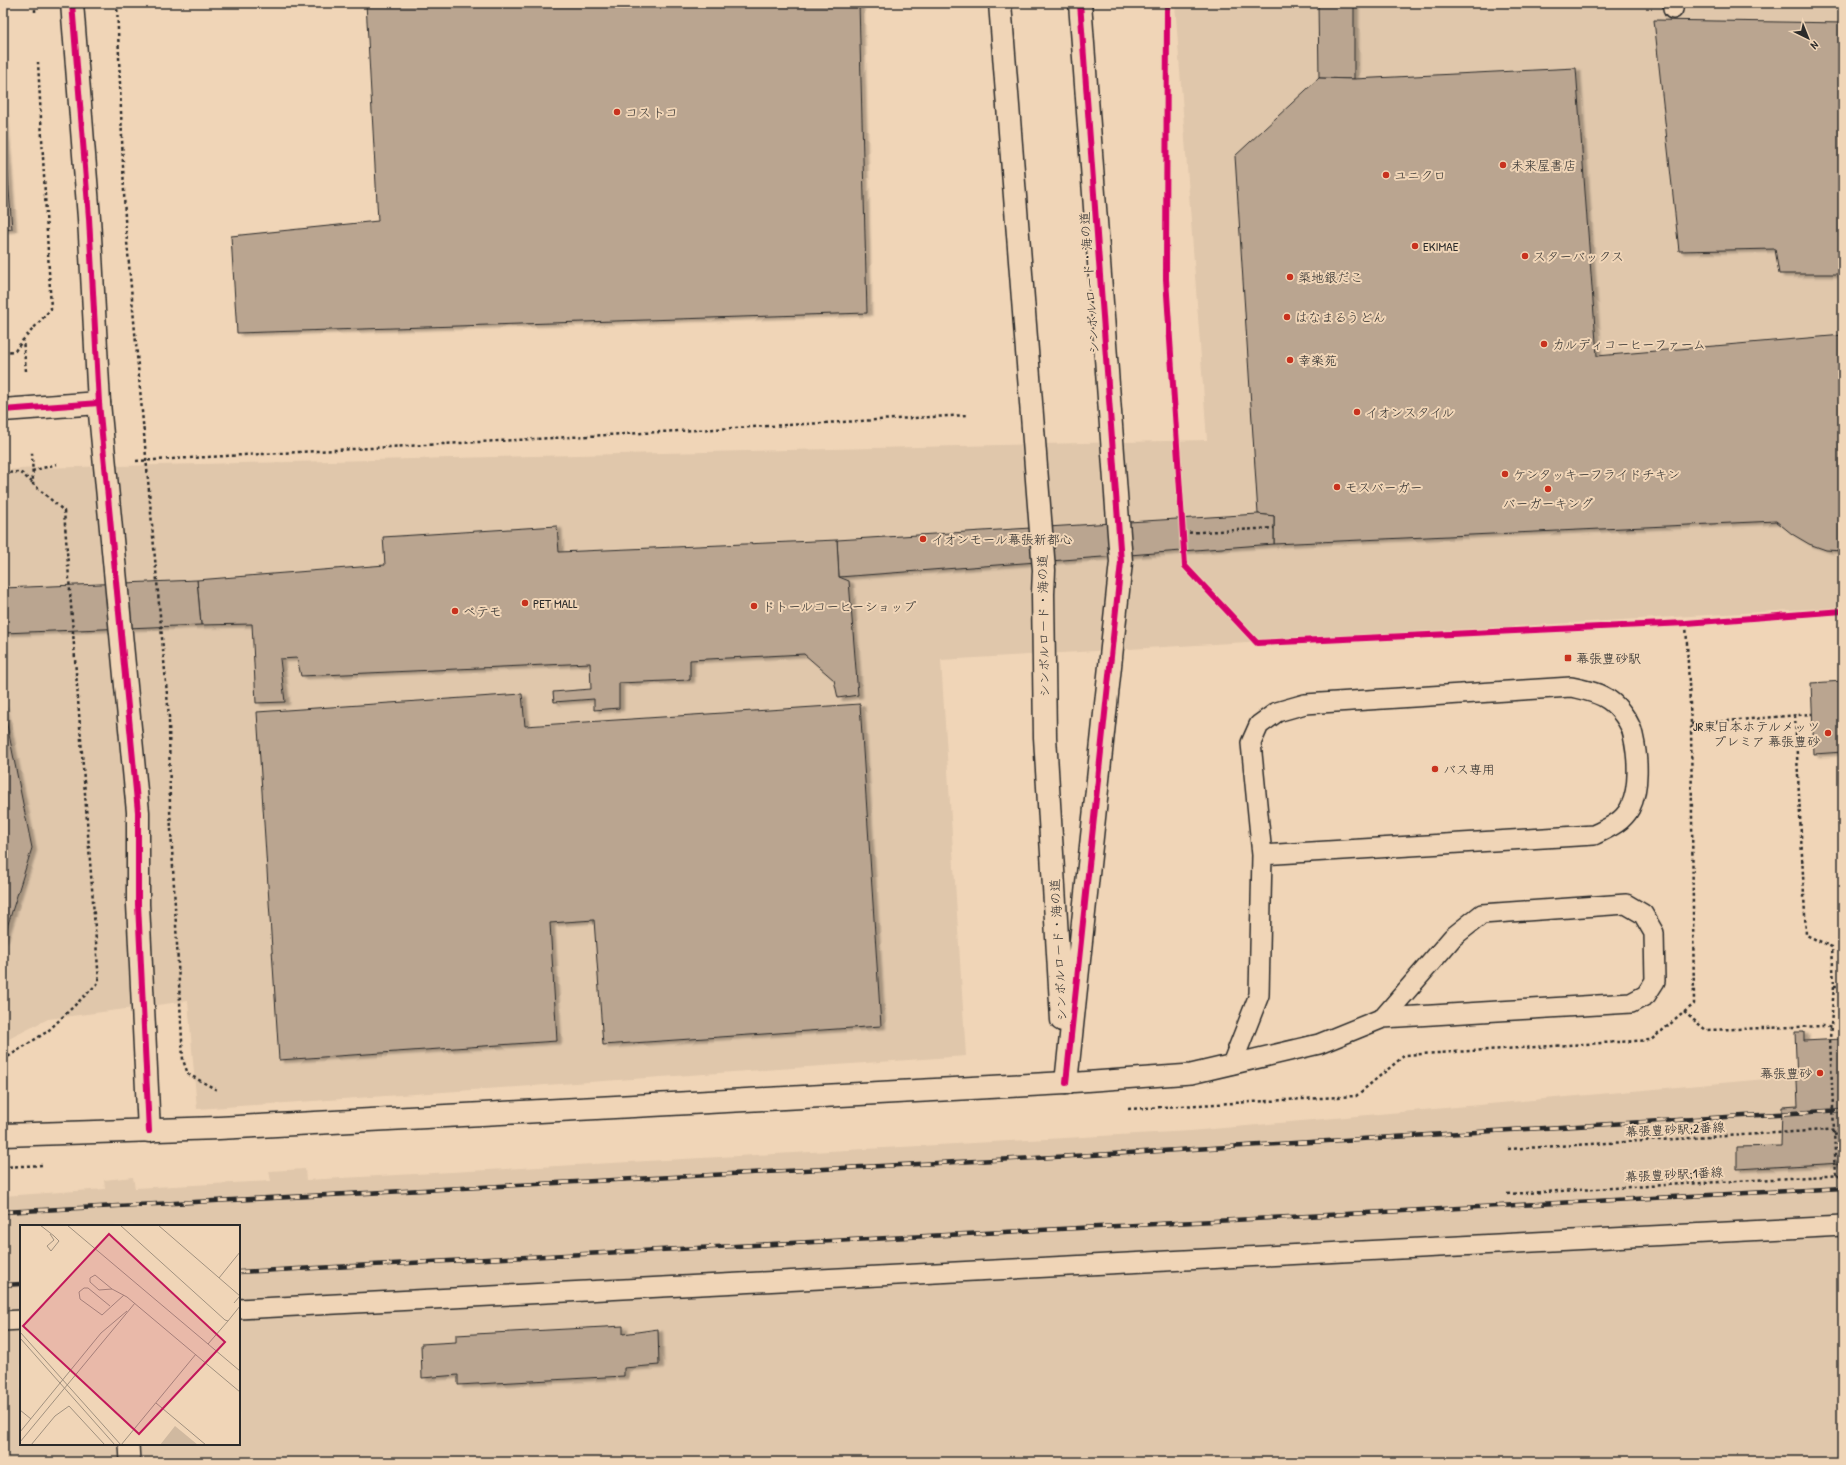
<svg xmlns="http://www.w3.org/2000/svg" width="1846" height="1465" viewBox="0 0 1846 1465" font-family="'Patrick Hand','Klee One',sans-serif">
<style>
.built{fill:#e0c7ab;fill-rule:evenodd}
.building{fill:#baa590;stroke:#2b2b2b;filter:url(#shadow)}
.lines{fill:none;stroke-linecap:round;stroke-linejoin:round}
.lane-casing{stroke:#2b2b2b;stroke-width:22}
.secondary-casing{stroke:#2b2b2b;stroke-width:25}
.path{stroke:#2b2b2b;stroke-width:2.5;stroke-dasharray:3 3;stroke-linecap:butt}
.lane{stroke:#f0d5b7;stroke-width:19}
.secondary{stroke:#f0d5b7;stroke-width:22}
.rail-casing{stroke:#2b2b2b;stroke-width:4.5}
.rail{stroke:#f0d5b7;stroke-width:3;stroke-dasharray:9;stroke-linecap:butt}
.path-bridge{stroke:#2b2b2b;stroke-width:2.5;stroke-dasharray:3 3;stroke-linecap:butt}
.cycleway-casing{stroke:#f0d5b7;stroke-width:8}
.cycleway{stroke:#d6006c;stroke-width:6}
.poi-dot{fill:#c8321e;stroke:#f0d5b7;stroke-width:1.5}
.labels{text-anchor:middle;stroke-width:4;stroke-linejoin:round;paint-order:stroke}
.poi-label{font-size:13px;fill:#2b2b2b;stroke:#f0d5b7;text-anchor:start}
.street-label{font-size:13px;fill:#2b2b2b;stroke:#f0d5b7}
.inset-road{fill:none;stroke:#a1917f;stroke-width:1}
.view{fill:#c2185b;fill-opacity:0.15;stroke:#c2185b;stroke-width:2}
.inset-edge{fill:none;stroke:#2b2b2b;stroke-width:2}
</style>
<defs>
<filter id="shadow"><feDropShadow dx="4.5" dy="2.5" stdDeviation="1" flood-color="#0004"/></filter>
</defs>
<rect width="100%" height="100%" fill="#f0d5b7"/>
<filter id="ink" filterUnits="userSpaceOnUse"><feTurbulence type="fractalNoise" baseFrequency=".025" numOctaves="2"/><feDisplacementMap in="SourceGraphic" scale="8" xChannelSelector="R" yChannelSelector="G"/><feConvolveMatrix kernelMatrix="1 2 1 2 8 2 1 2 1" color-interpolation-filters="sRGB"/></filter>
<g filter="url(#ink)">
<g class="built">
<path d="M1175 3H1843V607L941 660 966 1056 197 1109 188 1001 48 1019 3 1042V470L36 468 1207 440Z"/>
<path d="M1843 1072V1462H3V1196L105 1189 104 1180 133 1177 135 1188 271 1181 269 1171 305 1169 306 1180 1190 1131ZM21 1226H239V1444H21Z"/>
</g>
<g class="building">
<path d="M366 3H859L867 313 237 333 231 236 378 221Z"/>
<path d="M1318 3H1354V79L1319 78Z"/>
<path d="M1654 20 1843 23V274H1779L1775 249 1679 251Z"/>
<path d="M1576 68 1597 356 1843 335V551L1826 550 1809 544 1792 534 1776 521 1274 544V516L1258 514 1235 156 1319 78 1354 79Z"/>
<path d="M3 113 12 229 3 230Z"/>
<path d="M1258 514 1274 516V544L839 577 837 540Z"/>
<path d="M557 526 559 552 837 540 839 577 849 581 858 695 838 698 834 680 804 654 690 660V680L619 683V708L594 710V699L554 702 553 692 591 689 590 663 301 676 297 658 280 659 285 702 256 703 252 624 201 625 197 580 385 565 383 537Z"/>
<path d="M197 580 201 625 3 633V588Z"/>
<path d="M1843 681V752L1814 754 1811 683Z"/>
<path d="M522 694 525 726 860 704 881 1026 603 1045 594 920 550 923 557 1041 279 1060 257 712Z"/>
<path d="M3 705 32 848 3 940Z"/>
<path d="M1795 1032H1804V1041L1843 1039V1163L1737 1169V1147L1781 1146 1782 1107 1798 1106Z"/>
<path d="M623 1326V1334L658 1329 659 1365 624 1368V1376L458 1385V1375L422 1378 421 1344 456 1342V1335Z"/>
</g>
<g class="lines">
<defs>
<g id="lane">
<path d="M1673 9 1674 3"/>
<path d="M1232 1064 1259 995 1262 855 1251 743 1259 725 1277 712 1305 704 1571 687C1584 690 1598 692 1609 700 1619 707 1631 723 1633 735 1638 756 1640 788 1630 808 1622 823 1608 828 1594 835L1262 855"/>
<path d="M1066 1083 1191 1074 1319 1044 1383 1018 1631 1003 1646 995 1655 981 1654 933 1643 914 1626 904 1482 914 1453 937 1383 1018"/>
<path d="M239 1309 1843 1226"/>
<path d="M3 1321 21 1320"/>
<path d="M129 1444 130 1462"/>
</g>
<g id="secondary">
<path d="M72 3 89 218 99 403 138 812V904L149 1131"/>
<path d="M1000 3 1044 570 1043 594 1045 737 1062 1020"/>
<path d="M3 410 99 403"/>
<path d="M1066 1083 1121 562 1080 3"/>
<path d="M3 1135 219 1128 1066 1083"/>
</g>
</defs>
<use href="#lane" class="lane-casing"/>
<use href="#secondary" class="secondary-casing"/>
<g class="path">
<path d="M35 3V14"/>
<path d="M117 3 125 219 169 717 170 810 183 1060 188 1074 217 1090"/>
<path d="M3 352 15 351 23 340"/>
<path d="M26 371 23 340 51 309 38 62"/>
<path d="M136 461 968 415"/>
<path d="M32 471 57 464"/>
<path d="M3 473 20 472 33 483"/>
<path d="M1183 533 1274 528"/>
<path d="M1795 715 1806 935 1832 947 1834 986 1830 1039 1836 1176"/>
<path d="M1691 724 1812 714"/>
<path d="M1834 986H1843"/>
<path d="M1684 1012 1706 1030 1824 1026 1832 1028"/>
<path d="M3 1060 48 1031 99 982 64 511 33 484 32 452"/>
<path d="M1128 1109 1356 1096 1405 1055 1651 1040 1694 1004 1691 724 1686 623"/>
<path d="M1834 1134 1843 1132"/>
<path d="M3 1167 44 1165"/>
<path d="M1507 1194 1843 1175"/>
</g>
<use href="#lane" class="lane"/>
<use href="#secondary" class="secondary"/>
<defs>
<g id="rail">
<path d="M3 1212 1111 1154 1843 1110"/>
<path d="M239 1272 1843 1188"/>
<path d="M3 1285 21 1284"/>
</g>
</defs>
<use href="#rail" class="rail-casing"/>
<use href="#rail" class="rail"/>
<path class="path-bridge" d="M1508 1149 1843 1129"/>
<defs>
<g id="cycleway">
<path d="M72 3 89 218 99 403 138 812V904L149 1131"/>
<path d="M1167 3 1166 279 1185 566 1257 643 1686 623 1843 611"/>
<path d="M3 410 99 403"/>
<path d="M1066 1083 1121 562 1080 3"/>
</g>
</defs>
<use href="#cycleway" class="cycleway-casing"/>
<use href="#cycleway" class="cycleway"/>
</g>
</g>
<g class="poi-dot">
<circle cx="617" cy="112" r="4"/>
<circle cx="1503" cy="165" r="4"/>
<circle cx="1386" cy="175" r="4"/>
<circle cx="1415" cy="246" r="4"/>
<circle cx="1525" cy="256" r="4"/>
<circle cx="1290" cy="277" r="4"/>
<circle cx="1287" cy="317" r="4"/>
<circle cx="1544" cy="344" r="4"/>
<circle cx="1290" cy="360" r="4"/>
<circle cx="1357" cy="412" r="4"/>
<circle cx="1505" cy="474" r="4"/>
<circle cx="1337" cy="487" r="4"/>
<circle cx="1548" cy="489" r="4"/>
<circle cx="923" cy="539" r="4"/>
<circle cx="525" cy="603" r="4"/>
<circle cx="754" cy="606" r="4"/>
<circle cx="455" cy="611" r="4"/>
<rect x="1564" y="654" width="8" height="8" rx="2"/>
<circle cx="1828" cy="733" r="4"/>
<circle cx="1435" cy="769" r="4"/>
<circle cx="1820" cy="1073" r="4"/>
</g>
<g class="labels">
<g class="poi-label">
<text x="625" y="117">コストコ</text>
<text x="1511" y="170">未来屋書店</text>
<text x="1394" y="180">ユニクロ</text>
<text x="1423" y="251">EKIMAE</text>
<text x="1533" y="261">スターバックス</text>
<text x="1298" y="282">築地銀だこ</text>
<text x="1295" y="322">はなまるうどん</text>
<text x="1552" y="349">カルディコーヒーファーム</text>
<text x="1298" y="365">幸楽苑</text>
<text x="1365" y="417">イオンスタイル</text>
<text x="1513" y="479">ケンタッキーフライドチキン</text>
<text x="1345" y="492">モスバーガー</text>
<text x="1548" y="508" text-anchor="middle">バーガーキング</text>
<text x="931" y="544">イオンモール幕張新都心</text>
<text x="533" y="608">PET MALL</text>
<text x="762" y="611">ドトールコーヒーショップ</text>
<text x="463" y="616">ペテモ</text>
<text x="1576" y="663">幕張豊砂駅</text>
<text x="1820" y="731" text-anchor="end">JR東日本ホテルメッツ<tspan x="1820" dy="15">プレミア 幕張豊砂</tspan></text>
<text x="1443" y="774">バス専用</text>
<text x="1812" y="1078" text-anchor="end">幕張豊砂</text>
</g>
<g class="street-label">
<text transform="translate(1089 283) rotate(-94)" y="5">シンボルロード・海の道</text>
<text transform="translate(1043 626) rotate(-91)" y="5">シンボルロード・海の道</text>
<text transform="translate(1058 950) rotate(-93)" y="5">シンボルロード・海の道</text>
<text transform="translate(1675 1129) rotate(-3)" y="5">幕張豊砂駅;2番線</text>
<text transform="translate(1674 1174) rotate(-3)" y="5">幕張豊砂駅;1番線</text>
</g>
</g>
<g transform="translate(20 1225)">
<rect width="220" height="220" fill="#f0d5b7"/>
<path d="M155 201 178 220H140Z" fill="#d0b9a0"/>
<path class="inset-road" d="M20 0 34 11 39 16 31 26 27 21 34 15 30 9M47 0 220 146M100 0 205 95 208 96 220 81M138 0 220 71 214 78M199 53 220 27M92 64 79 65 70 57V53L75 50 92 64 107 72 220 167M90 81 68 63H64L59 67 60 74 82 90 104 70M0 107 101 220M0 113 95 220M188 119 208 96M136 178 186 220M0 185 11 194M0 207 81 108 107 86M0 217 115 78M11 220 35 191 49 181 85 220M101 220 176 129"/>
<path class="view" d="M89 9 205 117 119 209 3 101Z"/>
<rect width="220" height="220" class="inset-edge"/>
</g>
<rect width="1846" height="1465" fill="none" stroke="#f0d5b7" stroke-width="16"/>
<rect x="8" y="8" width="1830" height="1449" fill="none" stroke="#2b2b2b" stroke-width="1.5" filter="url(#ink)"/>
<g transform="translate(1808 38) rotate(137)" stroke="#f0d5b7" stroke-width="3" paint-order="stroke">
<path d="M0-3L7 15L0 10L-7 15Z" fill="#2b2b2b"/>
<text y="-6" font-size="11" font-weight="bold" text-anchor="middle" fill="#2b2b2b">N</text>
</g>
</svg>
